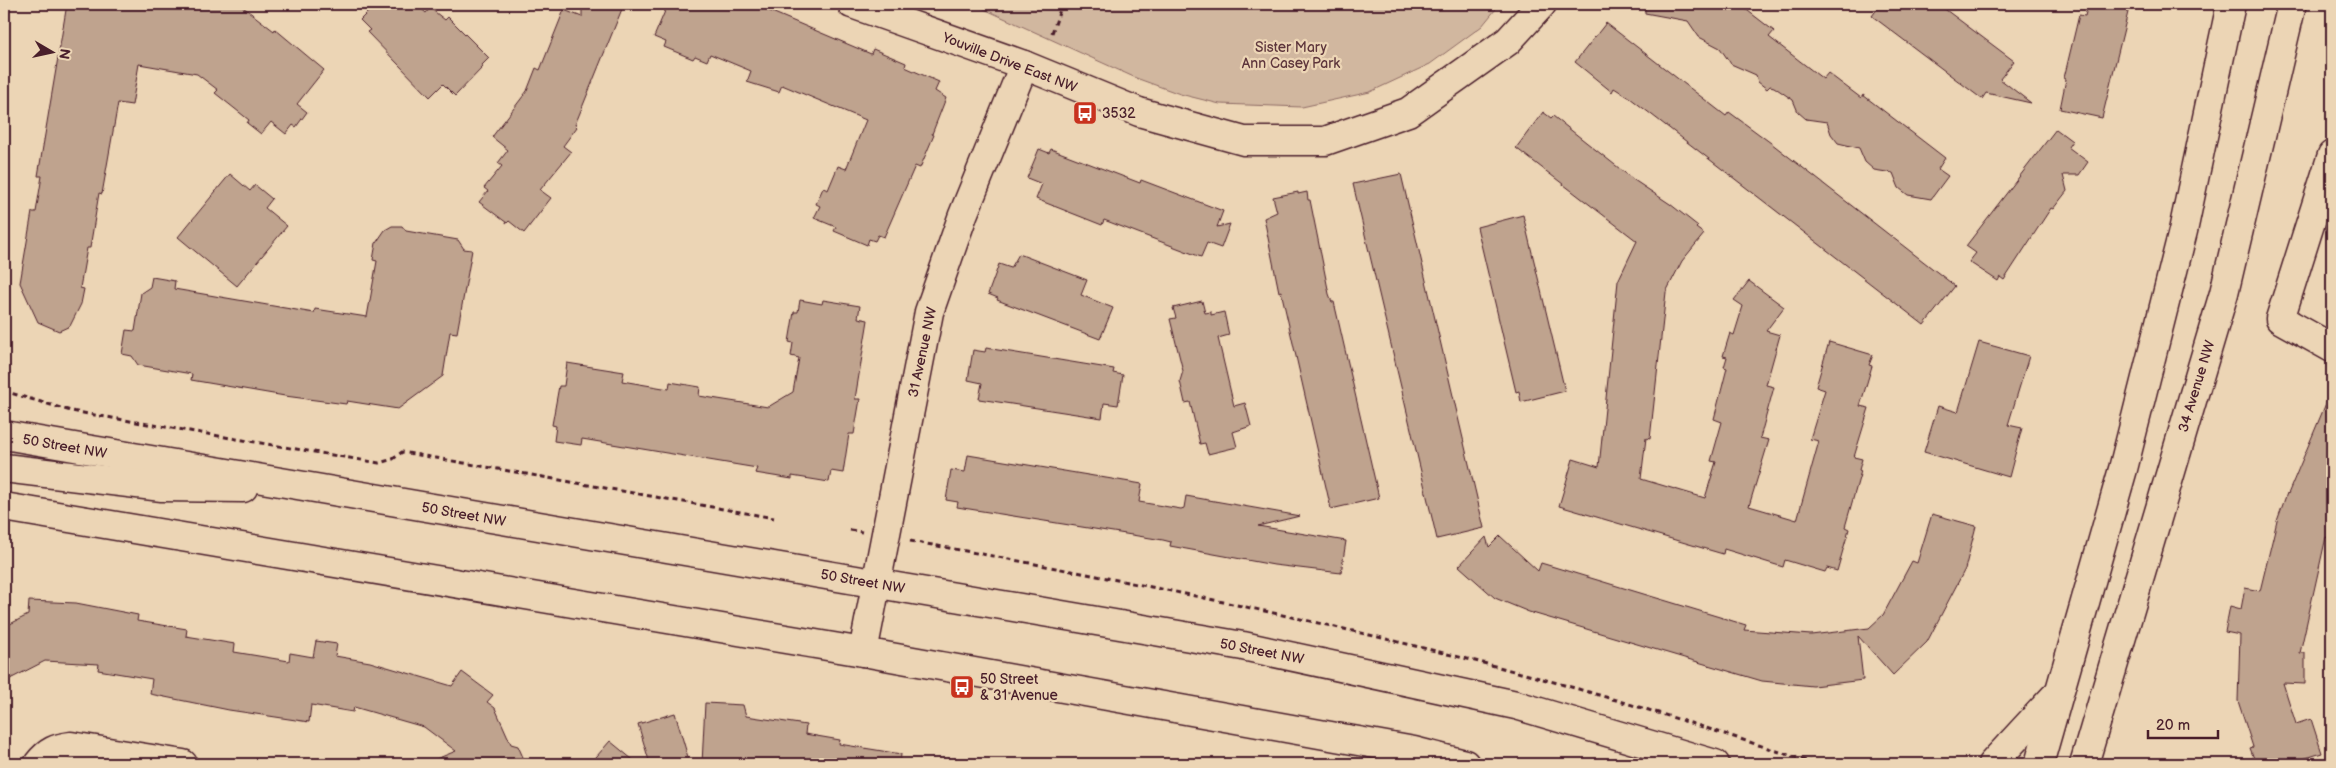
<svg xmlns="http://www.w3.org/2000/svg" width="2336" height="768" viewBox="0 0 2336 768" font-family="'Balsamiq Sans',sans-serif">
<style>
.green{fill:#d1b79f;stroke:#8e6b65}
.building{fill:#bfa38e;stroke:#4a1f2b}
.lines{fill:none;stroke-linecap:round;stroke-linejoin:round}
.minor-casing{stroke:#4a1f2b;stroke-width:31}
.major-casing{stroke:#4a1f2b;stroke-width:31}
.path{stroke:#4a1f2b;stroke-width:3;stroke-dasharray:5 4;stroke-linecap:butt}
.minor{stroke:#ecd5b5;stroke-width:28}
.major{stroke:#ecd5b5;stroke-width:28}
.labels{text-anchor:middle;stroke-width:4.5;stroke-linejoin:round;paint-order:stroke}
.park-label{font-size:14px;fill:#5e363c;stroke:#ecd5b5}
.street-label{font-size:14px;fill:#4a1f2b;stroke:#ecd5b5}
.poi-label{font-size:14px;fill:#4a1f2b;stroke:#ecd5b5;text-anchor:start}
</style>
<rect width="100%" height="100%" fill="#ecd5b5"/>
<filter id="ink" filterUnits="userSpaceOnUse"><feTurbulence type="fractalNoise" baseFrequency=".02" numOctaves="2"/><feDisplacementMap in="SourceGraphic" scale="10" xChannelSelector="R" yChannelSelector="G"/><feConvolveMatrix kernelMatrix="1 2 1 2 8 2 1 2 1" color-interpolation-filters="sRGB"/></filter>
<g filter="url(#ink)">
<path class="green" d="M973 4H1500L1482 26 1430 64 1370 92 1302 107 1220 104 1180 94 1136 78Z"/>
<g class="building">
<path d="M67 4H239L274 31 275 29 324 70 297 104 307 112 296 127 293 125 286 134 271 122 261 134 247 123 249 120 215 93 218 90 197 74 139 64 132 105 118 103 102 194 99 193 90 248H87L80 288 84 289 81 304 70 326 59 331 38 322 20 283 32 212H36L42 176H38Z"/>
<path d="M376 4H416L426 13 430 8 445 20 448 17 489 58 482 65 483 67 455 96 443 84 430 97 367 32 370 30 360 20Z"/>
<path d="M582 4H624L575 125 577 127 563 146 571 152 540 190 551 198 524 233 509 221 507 223 479 202 488 191 484 188 502 166 498 163 508 150 492 137 527 91 536 68 540 70 564 10 582 17Z"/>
<path d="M668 4H753L871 54 873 49 906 63 905 67 939 82 935 91 946 98 932 134 934 135 920 168 915 166 884 237 878 235 875 241 869 239 867 245 834 231 836 227 814 218 820 206 816 204 823 188 828 190 838 166 846 169 866 120 782 85 779 92 747 82 751 71 710 54 707 61 695 56 693 59 664 47 666 42 654 37Z"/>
<path d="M1645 4H1739L1774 31 1769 37 1823 79 1828 73 1861 98 1863 95 1945 158 1938 169 1948 176 1931 199 1908 195 1899 188 1893 173 1874 170 1865 162 1859 148 1838 143 1831 134 1827 122 1806 119 1798 112 1793 100 1774 87 1770 86 1767 89 1758 82 1756 75 1731 64 1720 48 1699 37 1688 21 1645 13Z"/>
<path d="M1881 4H1938L2014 61 2000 79 2031 103 1986 93 1982 99 1872 16Z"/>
<path d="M2088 4H2130L2102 118 2060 109 2066 79 2064 78 2079 15 2085 16Z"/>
<path d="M1606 23 1726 116 1729 112 1771 143 1955 286 1924 325 1630 98 1614 88 1612 92 1575 62Z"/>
<path d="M1543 112 1551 118 1553 116 1634 180 1670 204 1698 226 1696 228 1704 234 1682 261 1666 292 1650 439 1646 438 1641 479 1705 498 1716 462 1711 461 1722 422 1714 419 1727 368 1724 367 1727 357 1723 356 1730 333 1734 335 1743 306 1734 300 1749 281 1784 307 1766 331 1780 335 1766 385 1774 387 1760 438 1769 440 1749 506 1797 520 1819 441 1810 439 1825 390 1816 387 1829 342 1873 355 1869 365 1872 366 1860 406 1869 408 1854 457 1862 459 1859 470 1861 471 1845 527 1849 529 1837 571 1827 568 1825 572 1785 560 1783 567 1724 549 1723 554 1559 506 1573 459 1599 467 1618 281 1637 241 1516 148Z"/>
<path d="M2056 129 2072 141 2068 147 2088 162 2079 175H2063L2067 191 2053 209 2051 208 2004 280 2000 277 1998 281 1969 262 1976 253 1966 246Z"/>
<path d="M1039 149 1049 153 1051 149 1140 183 1141 180 1223 211 1217 227 1230 224 1221 248 1207 243 1201 257 1104 220 1102 225 1036 199 1042 184 1027 178Z"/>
<path d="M230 174 250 191 255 185 272 199 265 208 287 226 237 286 178 237Z"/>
<path d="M1401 174 1484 528 1437 539 1353 184Z"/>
<path d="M1298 192V194L1307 192 1308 200H1310L1329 294 1332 302H1334L1379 498 1331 509 1281 291 1279 292 1264 218 1277 212 1273 197Z"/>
<path d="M1523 215 1565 391 1521 402 1519 391 1516 392 1477 227Z"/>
<path d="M392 226H402L406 231 458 240 464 249 472 250 457 333 450 332 443 376 398 409 347 401 346 404 285 396 191 380 192 374 138 365 132 356 122 354 126 330 135 331 141 293 150 287 152 277 175 281 174 289 314 313 315 309 367 317 377 261 373 260 376 243 385 230Z"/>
<path d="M1019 254 1087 280 1081 295 1113 308 1100 339 997 300 998 298 988 294 999 264 1011 268Z"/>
<path d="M800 300 822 304 823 300 860 306 858 318 868 320 855 399H860L854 434H849L843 473 831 471 829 482 792 476V479L755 473 757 468 582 439 581 445 554 441 556 426 552 425 559 386H564L567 363 624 372 622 381 669 389 670 382 700 387 699 396 768 407 793 392 799 358 791 356 793 343 789 342 794 312H798Z"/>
<path d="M1202 301 1205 313 1211 312V315L1224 312 1229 335 1218 338 1234 406 1245 403 1251 426 1233 432 1237 447 1208 454 1205 443 1200 444 1190 402 1185 403 1180 381 1183 371 1170 319 1176 318 1173 308Z"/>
<path d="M1979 342 2029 356 2008 425 2022 428 2009 477 1924 452 1938 406 1958 412Z"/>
<path d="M986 348 1114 369 1113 373 1123 375 1118 405 1104 403 1102 418 979 399 982 383 968 380 973 350 985 352Z"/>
<path d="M2332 389V539L2326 537 2300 653H2305V684L2283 683 2296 724 2311 719 2322 753 2286 764H2256L2250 748 2253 747 2238 701 2240 635 2225 632 2230 606 2241 609 2245 588 2260 591 2277 521 2287 493 2288 494Z"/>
<path d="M968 455 1142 484 1139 502 1181 509 1184 508 1186 496 1300 516 1258 526 1346 541 1341 573 1274 565 1170 546 1171 542 1163 540 957 507 958 502 946 500 951 470 965 472Z"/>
<path d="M1932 514 1976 526 1965 569 1927 642 1893 675 1858 636 1863 680 1813 686 1762 681 1529 612 1495 598 1459 566 1486 537 1489 547 1500 536 1538 571 1541 563 1746 625 1744 630 1811 635 1869 628 1883 615 1912 561 1917 563Z"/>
<path d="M29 601 76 603 138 615 137 621 187 629 186 636 235 644 234 652 289 661 290 653 313 657 316 641 337 644 335 656 370 662 452 686 462 672 493 695 487 702 495 708 511 744 518 746 526 764H424L456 751 424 727 354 707 353 712 311 705 309 722 229 710 150 694 152 679 98 670 99 664 45 661 10 679 4 668V627L28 615Z"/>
<path d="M705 703 743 705 746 716 806 725 805 734 840 740 839 744 901 754 900 764H772L744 760V764H702Z"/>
<path d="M675 713 690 764H650L638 724Z"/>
<path d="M610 741 638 764H590Z"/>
</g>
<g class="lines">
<defs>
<g id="minor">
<path d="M852 4 1024 65 1139 112 1244 141H1325L1408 112 1508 41 1542 4"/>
<path d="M2332 155 2280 319 2332 348"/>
<path d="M863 652 929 312 963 215 1024 65"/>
<path d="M38 764C48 751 56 748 71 746L183 764"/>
</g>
<g id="major">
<path d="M4 435 1243 646 1516 705 1715 764"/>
<path d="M4 468 162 487 243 488"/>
<path d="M4 507 863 652 1414 751 1465 764"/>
<path d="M1992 764 2055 696"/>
<path d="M2039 764 2123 469 2183 231 2231 4"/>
<path d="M2084 764 2224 293 2292 4"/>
</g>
</defs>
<use href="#minor" class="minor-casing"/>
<use href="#major" class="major-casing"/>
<g class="path">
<path d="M1052 33 1062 4"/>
<path d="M4 391 71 411 379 463 393 459 402 452 774 518"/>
<path d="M850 530 862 532"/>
<path d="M910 541C1101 575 1292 614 1479 662 1593 691 1705 727 1816 764"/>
</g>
<use href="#minor" class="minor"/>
<use href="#major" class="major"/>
</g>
</g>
<defs>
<symbol id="bus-square" viewBox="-11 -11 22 22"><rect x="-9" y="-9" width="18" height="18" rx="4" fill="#c8321e" stroke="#ecd5b5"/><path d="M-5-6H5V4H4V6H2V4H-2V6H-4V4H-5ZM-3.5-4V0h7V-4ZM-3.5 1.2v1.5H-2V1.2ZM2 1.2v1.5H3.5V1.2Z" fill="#fff"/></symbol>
</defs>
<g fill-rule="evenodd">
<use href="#bus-square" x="1071" y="99" width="28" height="28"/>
<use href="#bus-square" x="948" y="673" width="28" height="28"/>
</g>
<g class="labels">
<g class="park-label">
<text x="1291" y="52">Sister Mary<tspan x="1291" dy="16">Ann Casey Park</tspan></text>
</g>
<g class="street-label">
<text transform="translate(1010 62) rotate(21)" y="5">Youville Drive East NW</text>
<text transform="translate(922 352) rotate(-78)" y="5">31 Avenue NW</text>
<text transform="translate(2196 386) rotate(-73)" y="5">34 Avenue NW</text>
<text transform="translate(65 446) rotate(10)" y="5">50 Street NW</text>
<text transform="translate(464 514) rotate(10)" y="5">50 Street NW</text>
<text transform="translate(863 581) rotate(10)" y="5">50 Street NW</text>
<text transform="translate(1262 651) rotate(11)" y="5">50 Street NW</text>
</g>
<g class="poi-label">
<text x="1102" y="118">3532</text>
<text x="980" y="684">50 Street<tspan x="980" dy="16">&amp; 31 Avenue</tspan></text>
</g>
</g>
<rect width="2336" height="768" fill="none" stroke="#ecd5b5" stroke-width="20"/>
<rect x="10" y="10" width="2316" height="748" fill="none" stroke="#4a1f2b" stroke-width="2" filter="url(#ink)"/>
<g transform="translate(52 52) rotate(99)" stroke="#ecd5b5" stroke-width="4" paint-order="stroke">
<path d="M0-4L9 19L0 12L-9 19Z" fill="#4a1f2b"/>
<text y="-8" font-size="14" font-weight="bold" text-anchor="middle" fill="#4a1f2b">N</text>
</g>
<path d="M2148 730v8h70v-8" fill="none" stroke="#4a1f2b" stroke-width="2.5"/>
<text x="2156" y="730" font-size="15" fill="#4a1f2b" stroke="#ecd5b5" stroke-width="4" paint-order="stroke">20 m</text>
</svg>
